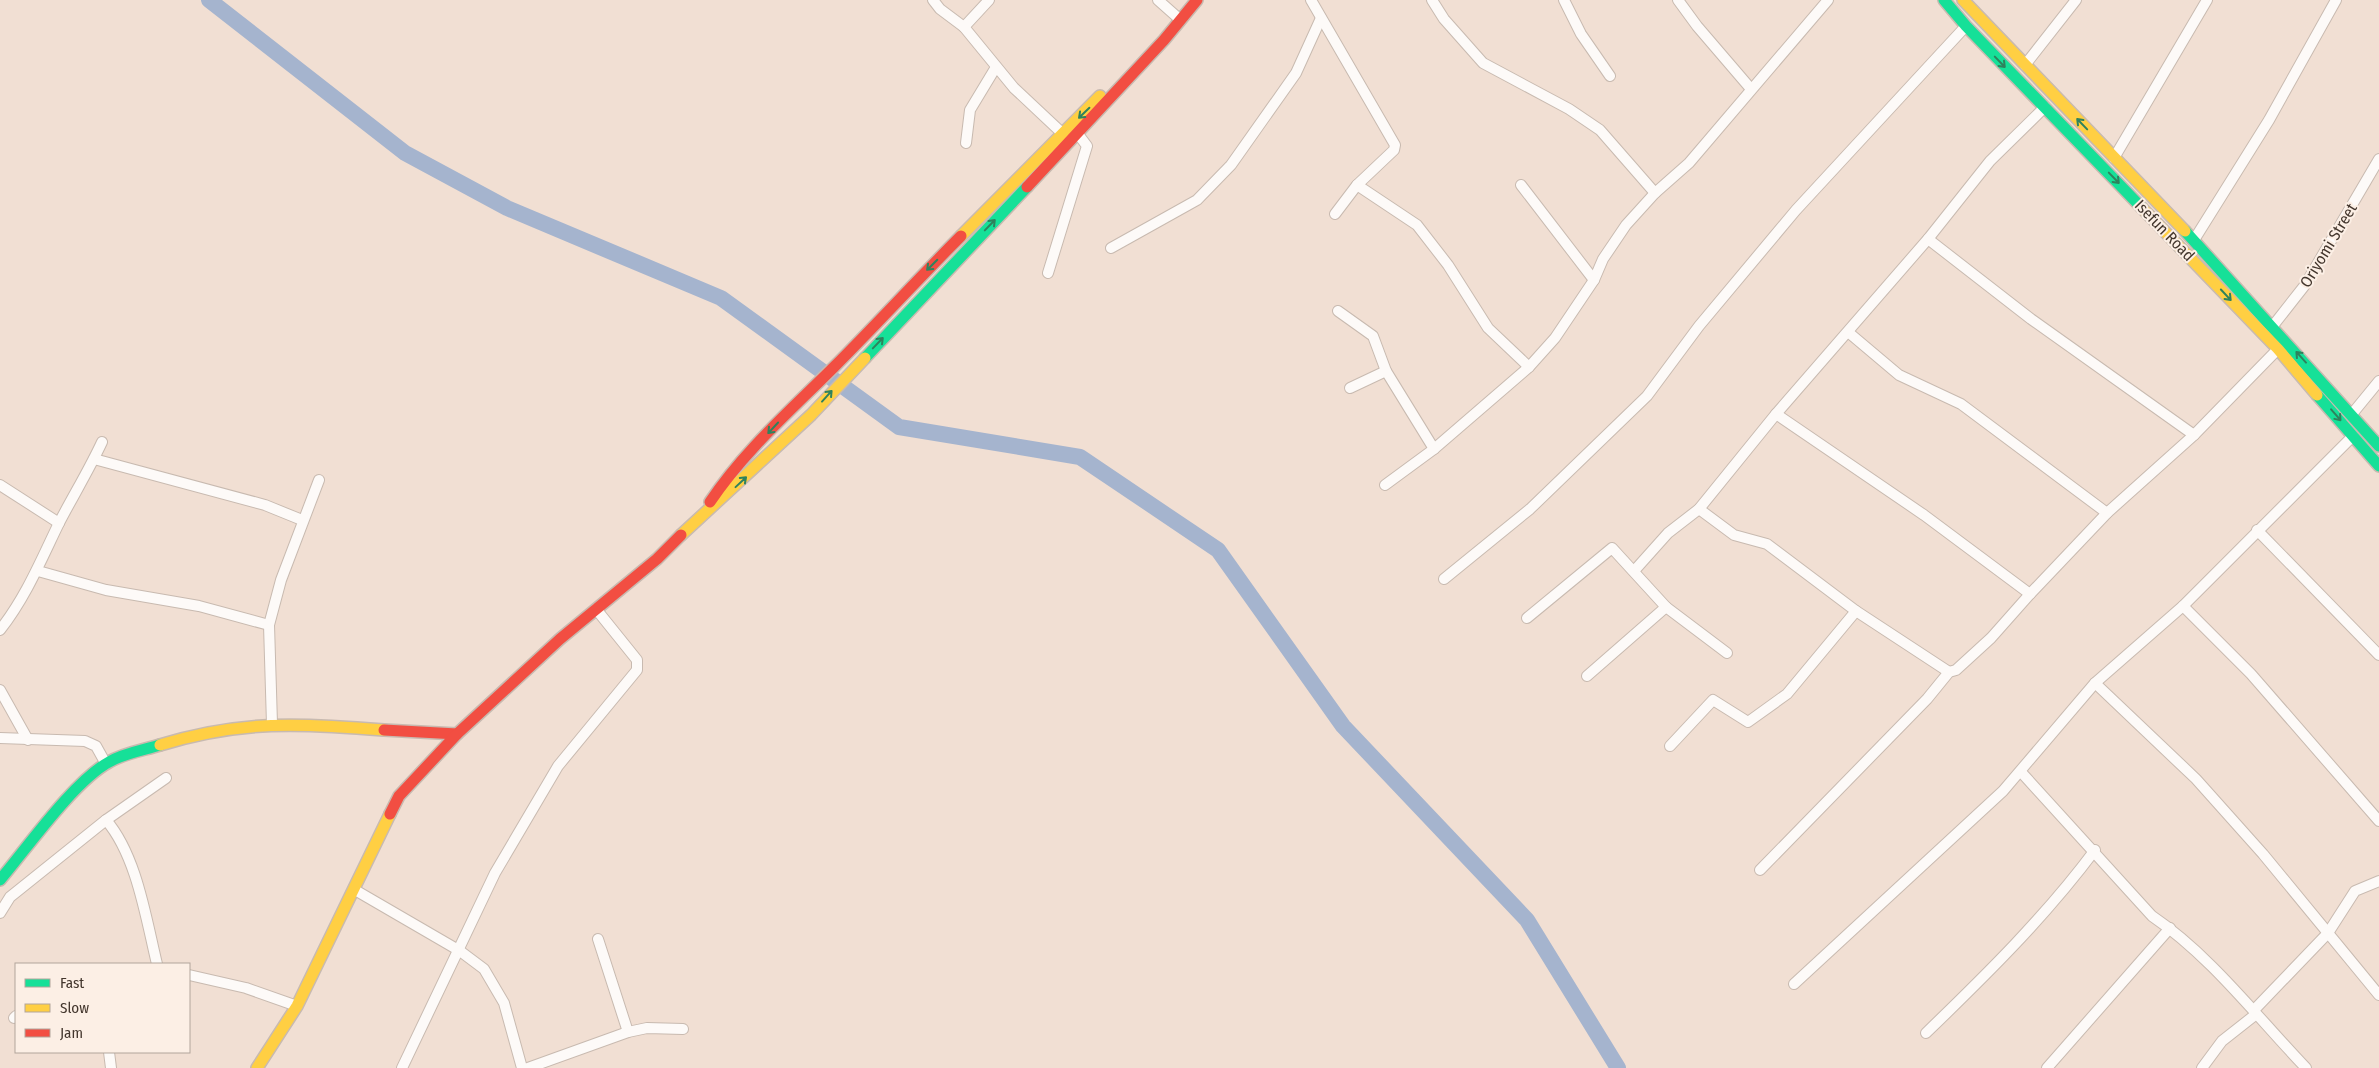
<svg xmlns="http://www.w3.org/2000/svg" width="2379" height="1068" viewBox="0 0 2379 1068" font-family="'Fira Sans Condensed',sans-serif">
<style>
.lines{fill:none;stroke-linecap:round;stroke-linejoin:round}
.river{stroke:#a5b4ce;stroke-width:16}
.street-casing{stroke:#c8bab0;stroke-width:12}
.fast-casing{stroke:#c8bab0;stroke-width:14}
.slow-casing{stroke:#c8bab0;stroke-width:14}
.jam-casing{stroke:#c8bab0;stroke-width:14}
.street{stroke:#fdfaf8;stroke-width:10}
.fast{stroke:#16e098;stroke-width:11}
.slow{stroke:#ffcf43;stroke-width:11}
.jam{stroke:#f24e42;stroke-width:11}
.oneway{stroke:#2f825d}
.labels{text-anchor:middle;stroke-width:4;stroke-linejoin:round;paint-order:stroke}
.street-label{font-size:16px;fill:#43362d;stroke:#fcefe5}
</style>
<rect width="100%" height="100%" fill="#f1dfd3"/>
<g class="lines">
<path class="river" d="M209 0 405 153 507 208 721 298 899 427 1080 457 1218 550 1343 726 1527 920 1618 1068"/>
<defs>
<g id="street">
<path d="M933 0 940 9 964 27 1014 88 1062 133"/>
<path d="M1158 0 1176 16"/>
<path d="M1311 0 1395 145 1394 150 1357 185 1335 214"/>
<path d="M1432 0 1444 19 1483 63 1569 109 1600 130 1655 193"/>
<path d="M1564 0 1581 34 1610 76"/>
<path d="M1678 0 1697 26 1751 89"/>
<path d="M964 27 989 0"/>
<path d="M2025 65 2076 0"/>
<path d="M966 143 970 110 996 67"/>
<path d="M2114 158 2207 0"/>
<path d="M1357 185 1417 225 1448 265 1488 328 1529 367"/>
<path d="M1521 185 1594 280"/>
<path d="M1928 239 2031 319 2194 435"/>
<path d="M2194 240 2269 120 2336 0"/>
<path d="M1111 248 1197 200 1231 165 1296 73 1321 18"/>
<path d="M1048 273 1087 146 1078 134"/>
<path d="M1338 311 1373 336 1386 371"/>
<path d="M2272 327 2305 285 2379 159"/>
<path d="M1848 332 1899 375 1961 404 2107 513"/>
<path d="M1350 388 1386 371 1434 449"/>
<path d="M1776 414 1924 515 2030 594"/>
<path d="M2352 414 2379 381"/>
<path d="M94 459 265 505 302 520"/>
<path d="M0 485 59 523"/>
<path d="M1385 485 1434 449 1529 367 1555 338 1594 280 1603 259 1626 225 1655 193 1689 163 1828 0"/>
<path d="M1699 509 1734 535 1767 544 1856 611 1949 672"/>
<path d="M2257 530 2379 655"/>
<path d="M38 571 106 590 199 606 269 625"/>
<path d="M1634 571 1668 533 1699 509 1776 414 1928 239 1990 161 2045 107"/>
<path d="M1444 579 1530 509 1647 396 1699 326 1796 210 1966 26"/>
<path d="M2183 606 2251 674 2379 821"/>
<path d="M1666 607 1727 653"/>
<path d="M1527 618 1612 548 1666 607 1587 676"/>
<path d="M0 630C26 597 41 560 59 523 73 496 89 470 102 442"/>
<path d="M2095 683 2196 779 2263 854 2379 995"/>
<path d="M0 690 28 740"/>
<path d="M272 724 269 625 281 580 319 480"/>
<path d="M0 738 85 741 96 746 106 764"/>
<path d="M1670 746 1713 700 1748 722 1787 694 1856 611"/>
<path d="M2021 772 2152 916C2211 956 2257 1017 2306 1068"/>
<path d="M106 820C137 856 146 919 157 964"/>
<path d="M1760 870 1927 699 1949 672 1956 670 1991 638 2030 594 2107 513 2194 435 2278 349"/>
<path d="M355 890 460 951 484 969 504 1003 522 1068"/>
<path d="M0 913 10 897 106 820 166 778"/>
<path d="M598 939 628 1032"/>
<path d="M189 975 246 988 297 1006"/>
<path d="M1794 984 2003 791 2095 683 2183 606 2353 436"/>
<path d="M14 1018 16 1016"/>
<path d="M1926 1033C1986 975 2045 917 2095 850"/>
<path d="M109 1052 111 1068"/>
<path d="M402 1068 495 873 558 766 637 670V660L596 609"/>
<path d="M528 1068 628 1032 647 1028 683 1029"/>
<path d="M2047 1068 2170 928"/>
<path d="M2202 1068 2222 1041 2255 1015V1009L2328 933 2355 891 2379 881"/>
</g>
<g id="fast">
<path d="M1944 0 1966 26 2142 208"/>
<path d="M2185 231 2379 446"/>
<path d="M865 358 1027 187"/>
<path d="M2317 395 2379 466"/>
<path d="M0 880C27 848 74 781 109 762 124 753 144 750 160 745"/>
</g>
<g id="slow">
<path d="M1963 0 2185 231"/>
<path d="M2142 208 2278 349 2317 395"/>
<path d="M961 236 1100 96"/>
<path d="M681 535 811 415 865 358"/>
<path d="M160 745C240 720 302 723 384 730"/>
<path d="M257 1068 297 1006 390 814"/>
</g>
<g id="jam">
<path d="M1027 187 1164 40 1197 0"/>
<path d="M710 502C744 451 790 411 834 367 877 324 918 279 961 236"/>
<path d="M384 730 457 734"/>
<path d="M390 814 399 796 457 734 560 639 657 559 681 535"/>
</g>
</defs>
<use href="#street" class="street-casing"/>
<use href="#fast" class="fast-casing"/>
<use href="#slow" class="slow-casing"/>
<use href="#jam" class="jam-casing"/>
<use href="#street" class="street"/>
<use href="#fast" class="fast"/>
<use href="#slow" class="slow"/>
<use href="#jam" class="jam"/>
</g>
<defs><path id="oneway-shaft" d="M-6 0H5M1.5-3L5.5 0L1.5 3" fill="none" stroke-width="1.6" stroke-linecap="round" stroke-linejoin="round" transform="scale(1.25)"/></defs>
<g class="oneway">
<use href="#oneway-shaft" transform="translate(2000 62) rotate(46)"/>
<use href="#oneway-shaft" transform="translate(1084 113) rotate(136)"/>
<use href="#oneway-shaft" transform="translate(2082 124) rotate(-134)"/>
<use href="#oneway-shaft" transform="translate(2114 178) rotate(46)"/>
<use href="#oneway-shaft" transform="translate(990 225) rotate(-46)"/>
<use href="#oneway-shaft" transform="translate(932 265) rotate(135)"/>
<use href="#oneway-shaft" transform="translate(2226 295) rotate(47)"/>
<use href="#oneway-shaft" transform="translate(878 343) rotate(-46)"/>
<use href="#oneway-shaft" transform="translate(2301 357) rotate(-132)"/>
<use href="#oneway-shaft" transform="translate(827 396) rotate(-48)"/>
<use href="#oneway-shaft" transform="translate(2336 415) rotate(49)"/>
<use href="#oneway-shaft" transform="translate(773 428) rotate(133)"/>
<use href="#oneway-shaft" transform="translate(741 482) rotate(-43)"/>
</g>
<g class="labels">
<g class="street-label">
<text transform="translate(2165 230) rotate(46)" y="6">Isefun Road</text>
<text transform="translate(2328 245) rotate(-59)" y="6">Oriyomi Street</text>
</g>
</g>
<rect x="15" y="963" width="175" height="90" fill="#fcefe5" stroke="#b2a59b"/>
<rect x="25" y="979" width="25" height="8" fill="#16e098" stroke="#b2a59b"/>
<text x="60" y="988" font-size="15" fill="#43362d">Fast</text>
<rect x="25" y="1004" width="25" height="8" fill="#ffcf43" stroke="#b2a59b"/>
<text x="60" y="1013" font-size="15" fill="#43362d">Slow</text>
<rect x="25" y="1029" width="25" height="8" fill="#f24e42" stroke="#b2a59b"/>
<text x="60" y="1038" font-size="15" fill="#43362d">Jam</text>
</svg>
